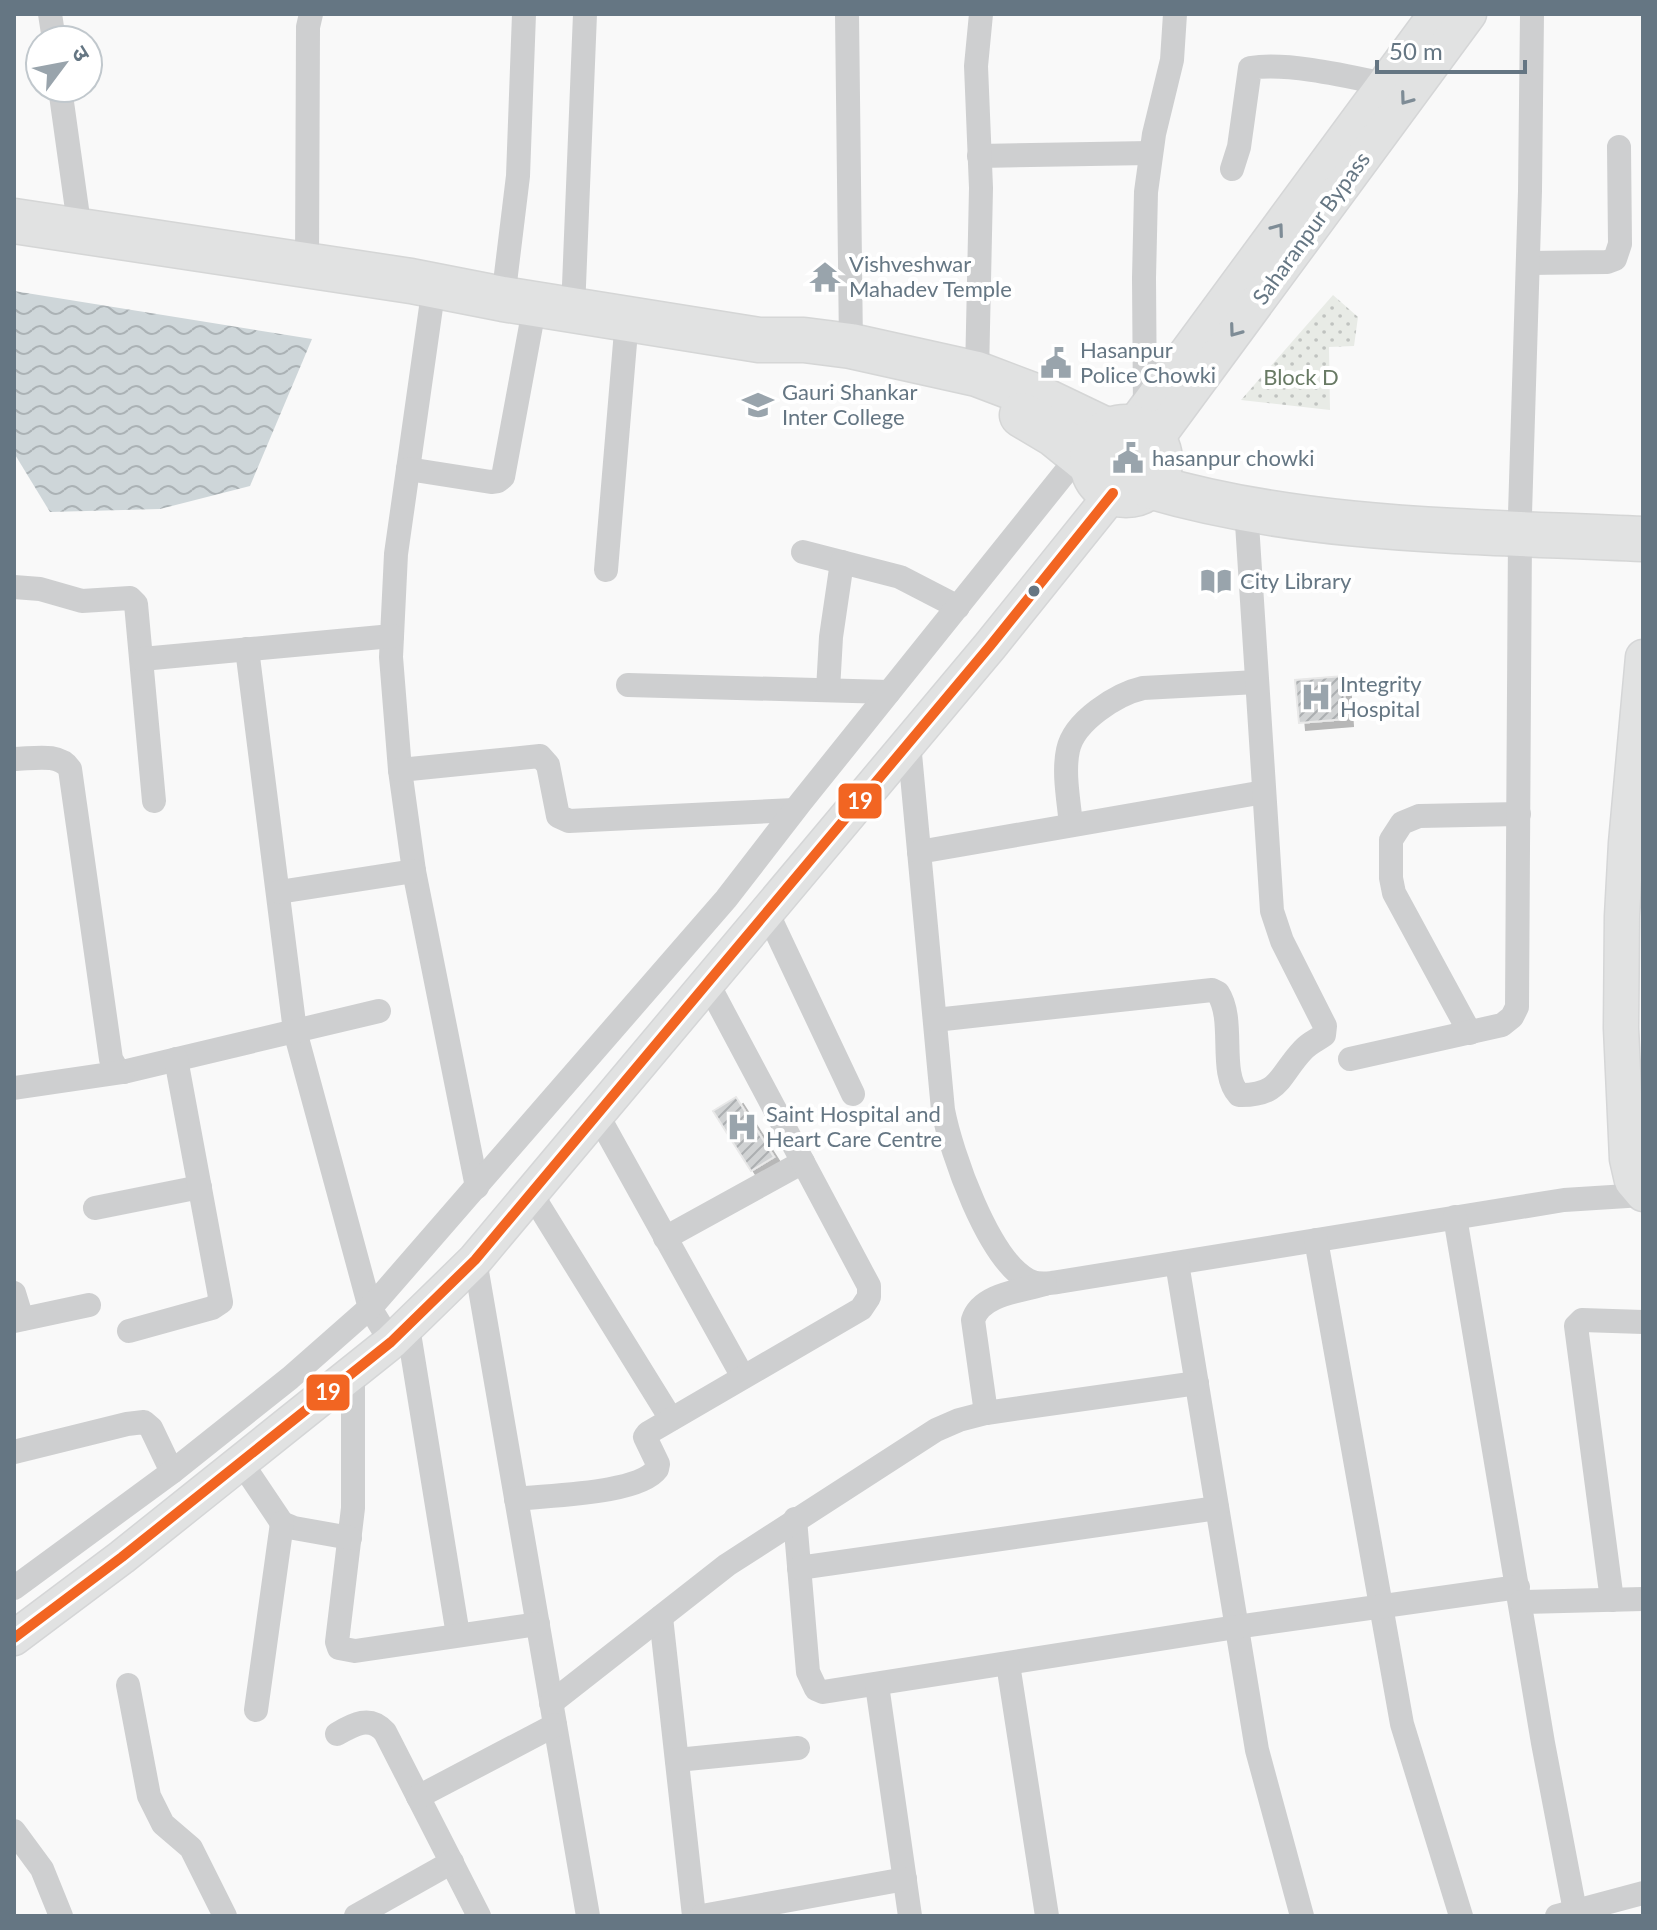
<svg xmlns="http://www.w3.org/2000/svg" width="1657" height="1930" viewBox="0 0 1657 1930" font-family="Lato,'Noto Sans Devanagari',sans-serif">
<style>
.park{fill:url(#park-dots)}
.water{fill:url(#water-waves)}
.building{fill:url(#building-hatch);stroke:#e8e8e8;stroke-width:2;filter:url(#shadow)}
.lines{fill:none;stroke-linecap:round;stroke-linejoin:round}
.secondary-casing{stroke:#d5d6d7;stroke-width:37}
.highway-casing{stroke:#d5d6d6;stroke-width:47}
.street{stroke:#cecfd0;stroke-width:24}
.secondary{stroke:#e1e2e2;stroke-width:34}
.highway{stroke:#e1e2e2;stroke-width:44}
.bus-1-casing{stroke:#fff;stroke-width:16}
.bus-1{stroke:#f26522;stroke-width:10}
.oneway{stroke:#7e8c96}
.bus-dot{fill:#657683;stroke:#fff;stroke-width:3}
.labels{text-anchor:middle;stroke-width:8;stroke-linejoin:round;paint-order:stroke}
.street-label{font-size:22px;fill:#657683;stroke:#fff}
.poi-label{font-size:22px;fill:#657683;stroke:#fff;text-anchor:start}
.park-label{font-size:22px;fill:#687a64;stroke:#fff}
.line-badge{stroke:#fff;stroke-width:3}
.badge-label{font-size:22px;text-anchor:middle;font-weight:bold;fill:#fff}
</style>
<defs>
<pattern id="park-dots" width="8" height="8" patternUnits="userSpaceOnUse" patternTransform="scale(2)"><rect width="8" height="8" fill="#e8ebe6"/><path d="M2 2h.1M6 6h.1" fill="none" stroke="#c0c3c0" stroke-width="1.8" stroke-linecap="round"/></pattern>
<pattern id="water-waves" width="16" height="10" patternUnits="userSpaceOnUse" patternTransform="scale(2)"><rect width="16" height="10" fill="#ced6d9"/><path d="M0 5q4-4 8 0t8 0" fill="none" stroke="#abb2b5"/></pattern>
<pattern id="building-hatch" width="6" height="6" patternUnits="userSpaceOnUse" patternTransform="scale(2)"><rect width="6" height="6" fill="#d0d2d3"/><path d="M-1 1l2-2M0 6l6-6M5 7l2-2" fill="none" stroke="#acafb1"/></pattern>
<filter id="shadow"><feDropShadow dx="7" dy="7" stdDeviation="0" flood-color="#0004"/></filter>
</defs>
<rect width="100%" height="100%" fill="#f9f9f9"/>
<path class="park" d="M1333 295 1358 317 1354 346 1329 347 1330 410 1241 400Z"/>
<path class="water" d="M14 291 312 339 250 486 160 509 50 512 14 453Z"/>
<g class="building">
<path d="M1127 446H1135L1142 458 1147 460 1132 468 1126 478 1115 469 1114 455Z"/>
<path d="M1343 676 1346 719 1299 723 1295 680Z"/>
<path d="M736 1097 774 1157 751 1171 713 1111Z"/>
</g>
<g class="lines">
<defs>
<g id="secondary">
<path d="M1132 427 1436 14"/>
<path d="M1154 442 1469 14"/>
<path d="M1643 657 1626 843 1622 916 1621 1028 1627 1159 1632 1181 1643 1194"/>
<path d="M14 1638 122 1557 391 1342 475 1260 990 646 1113 493"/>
</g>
<g id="highway">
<path d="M14 221 411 281 503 299 759 340H804L851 346 977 374 1035 396 1108 431"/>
<path d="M1022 415 1054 434 1091 464"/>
<circle cx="1126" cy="461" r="34"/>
<path d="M1149 486C1309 533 1478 531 1643 539"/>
</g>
</defs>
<use href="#secondary" class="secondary-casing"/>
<use href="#highway" class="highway-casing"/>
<g class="street">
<path d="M50 14 54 40"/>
<path d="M847 14 851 346"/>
<path d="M60 88 80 231"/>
<path d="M979 156 1150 153"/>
<path d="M1232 169 1239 147 1250 68C1288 62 1347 76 1385 84"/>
<path d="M1528 263 1607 262 1615 259 1620 244 1619 147"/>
<path d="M307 266 308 27 311 14"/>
<path d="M434 286 396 554 391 657 400 770 414 871 477 1187"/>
<path d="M503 299 518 176 524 14"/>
<path d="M573 310 585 14"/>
<path d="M977 374 981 188 976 66 981 14"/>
<path d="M1145 411 1144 278 1146 192 1154 134 1172 60 1175 14"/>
<path d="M408 469 491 482 498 481 503 477 535 304"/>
<path d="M1520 514 1530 191 1532 14"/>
<path d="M803 552 900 577 958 607"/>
<path d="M606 570 627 319"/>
<path d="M14 587 40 589 82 601 130 598 136 604 154 801"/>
<path d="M247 649 295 1031 370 1308 391 1342"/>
<path d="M142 659 392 636"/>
<path d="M628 685 889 692"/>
<path d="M828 690 831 637 842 562"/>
<path d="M909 743 943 1110C951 1152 988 1259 1028 1280 1039 1286 1052 1283 1064 1281L1564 1200 1643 1195"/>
<path d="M14 759C32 759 59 752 70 769L111 1059 118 1071 123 1072 379 1011"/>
<path d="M400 770 540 756 548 765 558 816 569 821 794 810"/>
<path d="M1071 825C1069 802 1063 773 1068 750 1074 721 1117 694 1143 688L1257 682"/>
<path d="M919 852 1264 792"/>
<path d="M279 892 414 871"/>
<path d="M767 912 853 1094"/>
<path d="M935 1020 1212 990 1218 993C1236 1021 1218 1072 1239 1095 1281 1096 1279 1075 1303 1050 1309 1043 1317 1040 1324 1035L1325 1026 1282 941 1272 911 1246 508"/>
<path d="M1470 1033 1394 893 1391 878V840L1402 823 1419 816 1519 814"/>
<path d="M1350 1059 1502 1025 1512 1017 1517 1007 1520 533"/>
<path d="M14 1088 123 1072"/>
<path d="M597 1114 743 1377"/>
<path d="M531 1193 671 1419"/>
<path d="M95 1208 200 1187"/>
<path d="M1455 1217 1543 1743 1576 1916"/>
<path d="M665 1238 803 1162"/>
<path d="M1316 1240 1402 1724 1461 1916"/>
<path d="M475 1260 588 1916"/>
<path d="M1177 1263 1257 1750 1302 1916"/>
<path d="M14 1293 22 1319"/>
<path d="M14 1321 89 1305"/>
<path d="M408 1327 458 1635"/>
<path d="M129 1331 212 1308 221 1302 176 1059"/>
<path d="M353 1372V1508L337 1642 339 1648 355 1651 538 1624"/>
<path d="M986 1413 973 1320C981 1294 1021 1291 1045 1284"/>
<path d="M14 1452 127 1424 144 1422 151 1428 172 1472"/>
<path d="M241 1462 282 1523 294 1528 350 1538"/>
<path d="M516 1499C549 1495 639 1494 657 1469L658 1464 645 1437 648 1433 861 1309 869 1297V1286L707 982"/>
<path d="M795 1519 808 1672 816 1689 823 1692 1236 1627 1518 1587"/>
<path d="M799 1568 1217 1508"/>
<path d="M14 1588 172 1472 290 1378 374 1304 726 899 801 802 1080 454"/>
<path d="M1612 1600 1576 1326 1582 1320 1643 1322"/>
<path d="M1521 1602 1643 1599"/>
<path d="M661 1617 694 1916"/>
<path d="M1008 1664 1047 1916"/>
<path d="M128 1685 149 1796 163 1824 191 1848 225 1916"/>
<path d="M877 1685 910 1916"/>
<path d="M551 1703 727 1565 936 1430 959 1420 986 1413 1197 1383"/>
<path d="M256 1710 282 1523"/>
<path d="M337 1734C354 1724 370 1715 385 1732L479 1916"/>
<path d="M677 1760 798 1748"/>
<path d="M418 1797 555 1725"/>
<path d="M14 1831 42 1869 61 1916"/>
<path d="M356 1916 452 1862"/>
<path d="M702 1916 905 1879"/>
<path d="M1557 1916 1643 1893"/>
</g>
<use href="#secondary" class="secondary"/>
<use href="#highway" class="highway"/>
<defs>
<path id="bus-1" d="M14 1638 122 1557 391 1342 475 1260 990 646 1113 493"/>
</defs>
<use href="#bus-1" class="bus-1-casing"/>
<use href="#bus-1" class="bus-1"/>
</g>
<defs><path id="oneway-chevron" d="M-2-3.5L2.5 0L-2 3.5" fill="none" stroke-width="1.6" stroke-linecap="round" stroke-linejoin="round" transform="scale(2)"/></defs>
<g class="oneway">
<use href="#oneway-chevron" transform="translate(1406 99) rotate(126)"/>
<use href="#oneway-chevron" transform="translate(1278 229) rotate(-54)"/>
<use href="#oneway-chevron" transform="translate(1235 331) rotate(126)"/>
</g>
<defs>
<symbol id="temple-bare" viewBox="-9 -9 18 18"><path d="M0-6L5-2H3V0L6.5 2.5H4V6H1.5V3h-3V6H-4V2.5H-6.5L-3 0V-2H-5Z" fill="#99a4ac" stroke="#fff" stroke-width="2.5" paint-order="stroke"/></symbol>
<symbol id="civic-bare" viewBox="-9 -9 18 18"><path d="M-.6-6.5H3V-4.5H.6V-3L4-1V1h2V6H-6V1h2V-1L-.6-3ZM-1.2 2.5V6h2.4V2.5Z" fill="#99a4ac" stroke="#fff" stroke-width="2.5" paint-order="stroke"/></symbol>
<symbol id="university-bare" viewBox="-9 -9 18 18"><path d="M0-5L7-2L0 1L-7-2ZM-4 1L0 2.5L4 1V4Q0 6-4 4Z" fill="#99a4ac" stroke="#fff" stroke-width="2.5" paint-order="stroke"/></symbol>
<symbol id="library-bare" viewBox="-9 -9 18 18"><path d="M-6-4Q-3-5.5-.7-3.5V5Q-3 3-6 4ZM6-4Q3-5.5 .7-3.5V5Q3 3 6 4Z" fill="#99a4ac" stroke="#fff" stroke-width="2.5" paint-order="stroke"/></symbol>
<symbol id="hospital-bare" viewBox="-9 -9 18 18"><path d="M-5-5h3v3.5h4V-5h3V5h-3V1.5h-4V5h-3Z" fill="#99a4ac" stroke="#fff" stroke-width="2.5" paint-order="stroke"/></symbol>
</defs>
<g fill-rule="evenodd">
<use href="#temple-bare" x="803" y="255" width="44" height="44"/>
<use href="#civic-bare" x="1034" y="341" width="44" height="44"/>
<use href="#university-bare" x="736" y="383" width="44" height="44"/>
<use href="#civic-bare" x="1106" y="436" width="44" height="44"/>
<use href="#library-bare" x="1194" y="559" width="44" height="44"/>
<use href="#hospital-bare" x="1294" y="675" width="44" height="44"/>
<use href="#hospital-bare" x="720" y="1105" width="44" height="44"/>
</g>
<circle class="bus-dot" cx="1034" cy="591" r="7"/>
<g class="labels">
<g class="street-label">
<text transform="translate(1311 228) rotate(-54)" y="8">Saharanpur Bypass</text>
</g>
<g class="poi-label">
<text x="849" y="272">Vishveshwar<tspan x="849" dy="25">Mahadev Temple</tspan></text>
<text x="1080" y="358">Hasanpur<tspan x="1080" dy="25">Police Chowki</tspan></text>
<text x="782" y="400">Gauri Shankar<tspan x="782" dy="25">Inter College</tspan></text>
<text x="1152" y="466">hasanpur chowki</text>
<text x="1240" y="589">City Library</text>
<text x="1340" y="692">Integrity<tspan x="1340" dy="25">Hospital</tspan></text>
<text x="766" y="1122">Saint Hospital and<tspan x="766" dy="25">Heart Care Centre</tspan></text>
</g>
<g class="park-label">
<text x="1301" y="385">Block D</text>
</g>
</g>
<g class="line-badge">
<rect x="837" y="782" width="46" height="38" rx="8" fill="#f26522"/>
<rect x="305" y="1373" width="46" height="39" rx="8" fill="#f26522"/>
</g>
<g class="badge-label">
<text x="860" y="809">19</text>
<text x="328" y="1400">19</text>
</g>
<rect width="1657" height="1930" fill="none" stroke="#657683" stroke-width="32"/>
<g transform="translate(64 64) rotate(58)"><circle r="38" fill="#ffffff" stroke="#c1c8cd" stroke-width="2"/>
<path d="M0-6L14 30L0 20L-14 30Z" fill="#99a4ac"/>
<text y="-12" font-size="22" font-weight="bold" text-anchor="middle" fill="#657683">उ</text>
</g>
<path d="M1377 60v12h148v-12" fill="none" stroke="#657683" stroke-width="4"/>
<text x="1389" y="60" font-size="24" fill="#657683" stroke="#ffffff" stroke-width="6" paint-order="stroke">50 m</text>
</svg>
